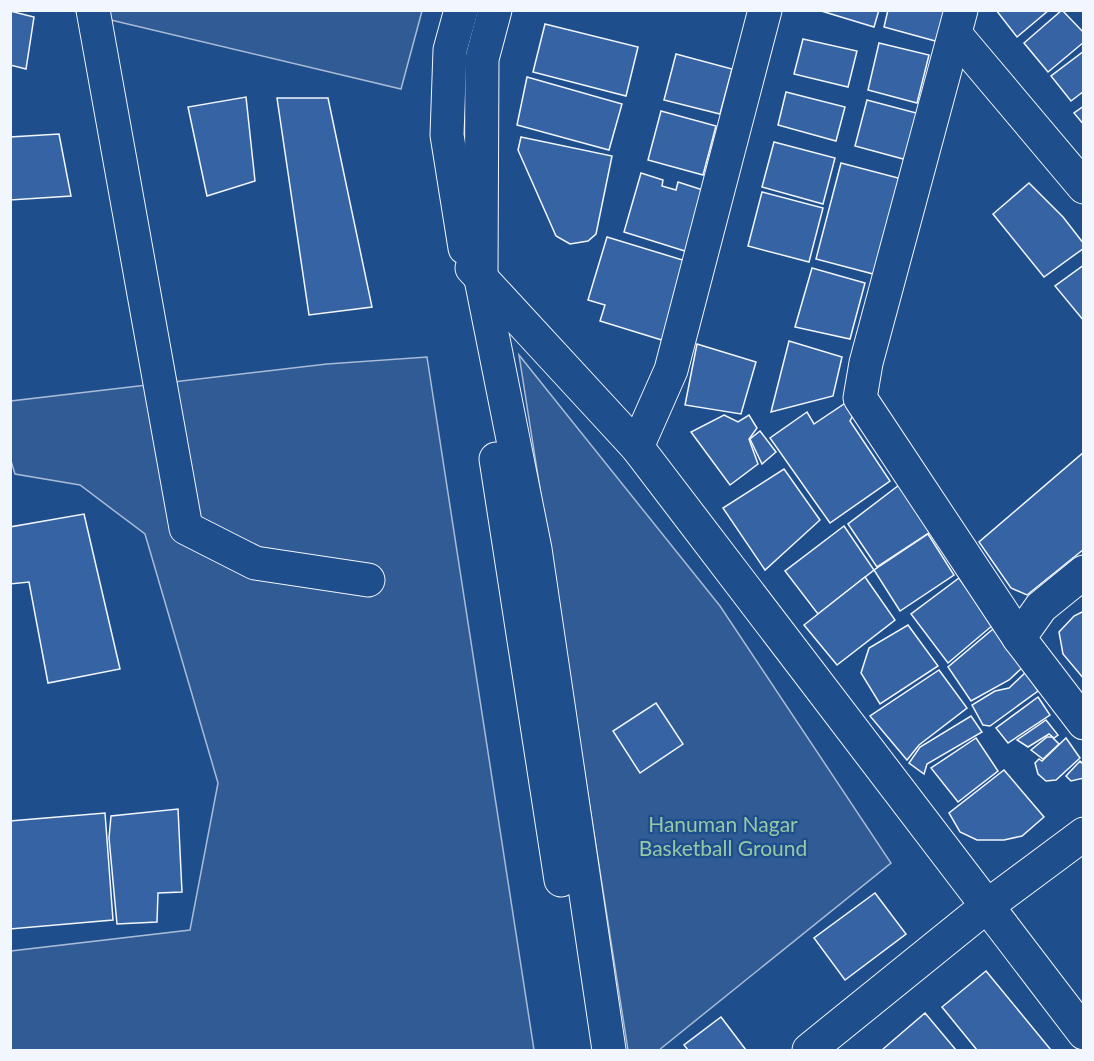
<svg xmlns="http://www.w3.org/2000/svg" width="1094" height="1061" viewBox="0 0 1094 1061" font-family="Lato,sans-serif">
<style>
.built{fill:#305b95;stroke:#a8bbd7;stroke-width:1.5}
.building{fill:#3563a3;stroke:#f2f6ff;stroke-width:1.5}
.lines{fill:none;stroke-linecap:round;stroke-linejoin:round}
.minor-casing{stroke:#f2f6ff;stroke-width:35}
.major-casing{stroke:#f2f6ff;stroke-width:35}
.minor{stroke:#1f4e8c;stroke-width:33}
.major{stroke:#1f4e8c;stroke-width:33}
.labels{text-anchor:middle;stroke-width:4.5;stroke-linejoin:round;paint-order:stroke}
.park-label{font-size:21px;fill:#97c8a6;stroke:#1f4e8c}
</style>
<rect width="100%" height="100%" fill="#1f4e8c"/>
<g class="built">
<path d="M73 11H422L401 89Z"/>
<path d="M519 355 720 606 891 863 659 1050H628Z"/>
<path d="M427 357 534 1050H11V951L190 930 218 783 145 534 80 485 15 474 11 461V401L327 364Z"/>
</g>
<g class="building">
<path d="M818 10H879L874 27Z"/>
<path d="M888 10H948L939 42 884 27Z"/>
<path d="M996 10H1049L1017 37Z"/>
<path d="M1062 10 1084 33V42L1048 72 1024 43Z"/>
<path d="M10 11 34 17 26 69 10 65Z"/>
<path d="M545 24 638 47 626 96 533 72Z"/>
<path d="M803 39 857 51 848 87 794 74Z"/>
<path d="M879 43 929 55 917 103 868 90Z"/>
<path d="M1084 51V91L1071 101 1051 76Z"/>
<path d="M676 54 732 69 720 114 664 100Z"/>
<path d="M527 77 622 104 609 150 517 125Z"/>
<path d="M786 92 845 107 836 141 778 125Z"/>
<path d="M246 97 255 181 207 196 188 107Z"/>
<path d="M277 98H328L372 307 309 315Z"/>
<path d="M867 100 920 114 907 160 855 146Z"/>
<path d="M1084 106V125L1074 113Z"/>
<path d="M661 111 716 126 703 175 648 160Z"/>
<path d="M59 134 71 196 10 200V137Z"/>
<path d="M521 137 612 156 596 234 588 241 570 244 556 236 518 150Z"/>
<path d="M774 142 835 158 823 204 762 187Z"/>
<path d="M841 163 902 179 877 275 816 259Z"/>
<path d="M641 173 663 180 662 186 676 190 678 182 706 191 688 252 624 232Z"/>
<path d="M1029 183 1063 217 1084 244V248L1044 277 993 214Z"/>
<path d="M762 192 823 208 809 262 748 246Z"/>
<path d="M607 237 689 262 665 341 600 321 605 305 588 300Z"/>
<path d="M1084 265V321L1055 286Z"/>
<path d="M812 268 865 283 850 339 795 327Z"/>
<path d="M789 341 842 357 833 396 771 412Z"/>
<path d="M697 344 756 362 741 414 685 405Z"/>
<path d="M847 402 855 412 850 421 890 481 830 523 770 438 807 412 814 424Z"/>
<path d="M724 415 738 422 749 415 757 428 749 439 758 464 730 485 691 432Z"/>
<path d="M760 431 776 452 762 464 750 439Z"/>
<path d="M1084 452V549L1027 595 1011 588 979 542Z"/>
<path d="M784 469 820 520 765 570 723 508Z"/>
<path d="M903 482 935 529 877 567 848 524Z"/>
<path d="M84 514 120 669 48 683 29 582 10 584V527Z"/>
<path d="M844 526 874 570 818 614 785 571Z"/>
<path d="M928 534 954 575 900 611 874 570Z"/>
<path d="M865 577 895 620 837 665 804 625Z"/>
<path d="M959 578 993 625 948 663 911 614Z"/>
<path d="M1084 611V679L1063 654 1059 632 1074 616Z"/>
<path d="M908 625 938 666 880 704 861 673 869 648Z"/>
<path d="M993 629 1023 667 1009 680 971 701 948 667Z"/>
<path d="M939 670 967 708 919 745 907 760 870 716Z"/>
<path d="M1026 672 1038 691 990 726 983 725 972 705 995 691 1009 688Z"/>
<path d="M1038 697 1050 715 1008 743 996 728Z"/>
<path d="M656 703 683 744 640 773 613 731Z"/>
<path d="M971 716 982 732 927 764 924 774 909 763 920 747Z"/>
<path d="M1046 720 1058 735 1054 738 1049 734 1028 747 1017 740Z"/>
<path d="M1047 737H1052L1059 744 1043 759 1031 750Z"/>
<path d="M976 738 998 771 958 802 931 768Z"/>
<path d="M1066 738 1080 758 1056 780 1046 781 1038 774 1035 763 1039 759 1042 761Z"/>
<path d="M1080 761 1084 765V778L1071 781 1066 776Z"/>
<path d="M1004 770 1044 817 1022 836 1004 840H977L960 832 949 813Z"/>
<path d="M178 809 182 892 158 893 157 922 117 924 109 838 111 816Z"/>
<path d="M105 813 113 920 10 929V821Z"/>
<path d="M875 893 906 934 845 980 814 938Z"/>
<path d="M986 971 1051 1050H977L942 1007Z"/>
<path d="M925 1013 956 1050H883V1049Z"/>
<path d="M721 1017 746 1050H688L684 1045Z"/>
</g>
<g class="lines">
<defs>
<g id="minor">
<path d="M93 10 186 528 255 563 368 580"/>
<path d="M961 10 866 363 860 398 1019 638"/>
<path d="M955 34 1084 187"/>
<path d="M472 268 637 447 1084 1033"/>
<path d="M637 447 671 370 765 10"/>
<path d="M1084 572 1041 607 1019 638 1084 723"/>
<path d="M809 1050 987 906 1084 834"/>
</g>
<g id="major">
<path d="M461 10 450 50 447 135 465 248"/>
<path d="M495 10 482 59 481 279 535 549 609 1050"/>
<path d="M496 459 561 880"/>
</g>
</defs>
<use href="#minor" class="minor-casing"/>
<use href="#major" class="major-casing"/>
<use href="#minor" class="minor"/>
<use href="#major" class="major"/>
</g>
<g class="labels">
<g class="park-label">
<text x="723" y="832">Hanuman Nagar<tspan x="723" dy="24">Basketball Ground</tspan></text>
</g>
</g>
<rect width="1094" height="1061" fill="none" stroke="#f2f6ff" stroke-width="24"/>
</svg>
